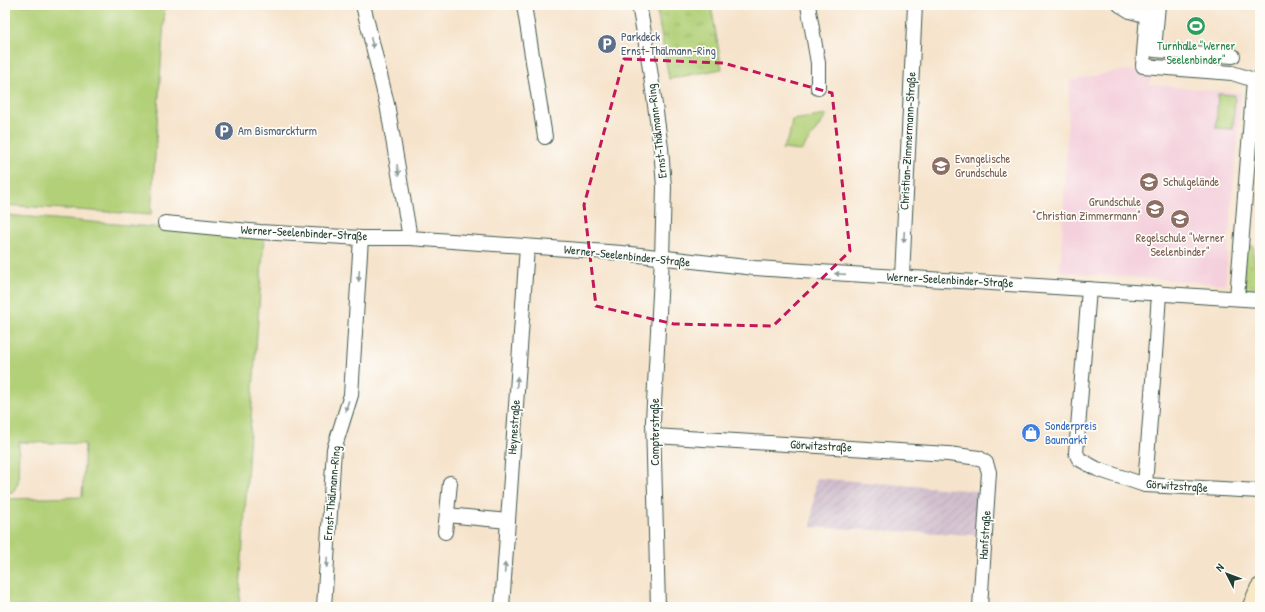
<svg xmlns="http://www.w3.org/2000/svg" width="1265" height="612" viewBox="0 0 1265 612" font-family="'Patrick Hand',sans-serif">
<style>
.built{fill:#f4cfdc}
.industrial{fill:url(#industrial-furrows)}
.grass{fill:url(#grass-tufts);stroke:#688656}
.green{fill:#b2d078;stroke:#688656}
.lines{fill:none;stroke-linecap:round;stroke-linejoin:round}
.minor-casing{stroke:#3f564b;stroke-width:16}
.secondary-casing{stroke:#3f564b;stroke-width:21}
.minor{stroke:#fff;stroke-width:14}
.secondary{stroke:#f8e8c3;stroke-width:19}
.oneway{fill:#8f9e9a}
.marked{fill:none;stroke:#c2185b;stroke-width:3;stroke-dasharray:8 5;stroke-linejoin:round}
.labels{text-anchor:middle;stroke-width:3.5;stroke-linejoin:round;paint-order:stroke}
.service-label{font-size:12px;fill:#4e5e75;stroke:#fdfcf7;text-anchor:start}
.leisure-label{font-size:12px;fill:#27864d;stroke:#fdfcf7}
.street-label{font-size:12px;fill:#1f3d34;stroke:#fdfcf7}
.education-label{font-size:12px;fill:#785e54;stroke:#fdfcf7;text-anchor:start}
.shop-label{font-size:12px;fill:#366cbe;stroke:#fdfcf7;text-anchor:start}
</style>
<defs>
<pattern id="industrial-furrows" width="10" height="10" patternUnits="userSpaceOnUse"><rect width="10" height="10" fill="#d0bdcc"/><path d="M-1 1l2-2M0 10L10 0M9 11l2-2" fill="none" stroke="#b2a3b0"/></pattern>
<pattern id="grass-tufts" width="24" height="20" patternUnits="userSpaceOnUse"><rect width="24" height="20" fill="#b2d078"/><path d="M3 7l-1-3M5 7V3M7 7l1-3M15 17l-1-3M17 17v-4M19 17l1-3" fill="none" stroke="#90aa63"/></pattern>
</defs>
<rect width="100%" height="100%" fill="#fdfcf7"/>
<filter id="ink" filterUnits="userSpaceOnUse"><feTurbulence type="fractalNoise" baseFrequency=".025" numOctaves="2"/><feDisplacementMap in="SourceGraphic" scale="8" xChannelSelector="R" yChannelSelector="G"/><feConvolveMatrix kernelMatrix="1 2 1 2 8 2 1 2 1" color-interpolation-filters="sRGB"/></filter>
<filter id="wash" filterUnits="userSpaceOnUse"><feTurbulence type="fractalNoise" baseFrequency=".012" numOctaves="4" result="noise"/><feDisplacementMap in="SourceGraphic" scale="16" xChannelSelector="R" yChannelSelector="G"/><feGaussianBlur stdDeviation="0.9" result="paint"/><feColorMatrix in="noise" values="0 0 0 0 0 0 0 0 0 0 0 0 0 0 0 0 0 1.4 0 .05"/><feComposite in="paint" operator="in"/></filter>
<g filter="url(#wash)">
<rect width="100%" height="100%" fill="#f6e3cb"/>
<path class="built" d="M1127 70 1151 73 1150 84 1241 93 1225 284 1060 272 1070 80Z"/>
<path class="industrial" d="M816 478 978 491 975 535 811 527Z"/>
<g class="grass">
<path d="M656 5H711L722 69 669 79Z"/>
<path d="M1245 246H1254C1253 255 1252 262 1260 268V292L1248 291 1242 284Z"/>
</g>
<g class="green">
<path d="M5 5H165L151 215 5 205 6 23 5 22Z"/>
<path d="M1218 94 1235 95 1233 129 1216 128Z"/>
<path d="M827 115 801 151 782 149 789 137 792 120Z"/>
<path d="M5 215 264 236 249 447 239 607H5V499L82 497 85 444 19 442 18 483 13 492H5Z"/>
</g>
</g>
<g filter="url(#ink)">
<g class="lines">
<defs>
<g id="minor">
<path d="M363 5 387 104 410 238"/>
<path d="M524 5 545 137"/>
<path d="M639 5 648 55 661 148 664 187 662 258 653 421 658 607"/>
<path d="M808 5 818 63V88"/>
<path d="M1120 5 1130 11 1155 18"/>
<path d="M1158 5 1154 50 1233 56"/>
<path d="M1147 15 1143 66 1232 73 1254 80 1260 81"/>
<path d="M165 223 260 232 361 238H410L622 253 755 268 1260 300"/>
<path d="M902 277 915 5"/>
<path d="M1089 289 1076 453 1079 459 1097 469 1145 485 1260 491"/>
<path d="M1237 298 1254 80"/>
<path d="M654 436 948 454 979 458 986 463 989 472 980 607"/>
<path d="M1145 485 1156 341 1159 293"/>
<path d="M447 515 508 521"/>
<path d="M445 532 450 483"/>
<path d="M324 607 334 449 351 395 361 238"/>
<path d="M502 607 527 247"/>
</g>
<path id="secondary" d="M1252 607 1260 588"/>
</defs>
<use href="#minor" class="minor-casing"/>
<use href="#secondary" class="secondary-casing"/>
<use href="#minor" class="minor"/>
<use href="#secondary" class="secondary"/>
</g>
<defs><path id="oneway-solid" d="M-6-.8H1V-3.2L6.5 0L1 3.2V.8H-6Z"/></defs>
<g class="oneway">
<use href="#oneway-solid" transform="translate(372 43) rotate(77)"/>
<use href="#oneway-solid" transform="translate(398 170) rotate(80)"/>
<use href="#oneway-solid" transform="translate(904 237) rotate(93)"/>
<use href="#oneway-solid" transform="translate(840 274) rotate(-176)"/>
<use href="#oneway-solid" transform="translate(359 276) rotate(94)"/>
<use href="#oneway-solid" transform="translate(517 382) rotate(-86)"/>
<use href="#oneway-solid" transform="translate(347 406) rotate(107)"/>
<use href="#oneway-solid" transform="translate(327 562) rotate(94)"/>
<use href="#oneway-solid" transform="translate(505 568) rotate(-87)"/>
</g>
</g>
<path class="marked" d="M624 59 723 63 832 93 850 251 773 326 674 324 596 306 584 205Z"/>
<defs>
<symbol id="stadium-disc" viewBox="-11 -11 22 22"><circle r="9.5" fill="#2e9e5b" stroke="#fdfcf7"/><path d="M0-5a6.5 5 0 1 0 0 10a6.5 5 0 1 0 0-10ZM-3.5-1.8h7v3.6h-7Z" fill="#fff"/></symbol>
<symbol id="parking-disc" viewBox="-11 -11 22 22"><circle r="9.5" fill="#5c6f8a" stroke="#fdfcf7"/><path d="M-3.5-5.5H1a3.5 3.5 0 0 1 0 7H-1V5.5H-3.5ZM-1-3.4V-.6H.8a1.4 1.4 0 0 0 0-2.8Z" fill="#fff"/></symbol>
<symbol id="school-disc" viewBox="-11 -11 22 22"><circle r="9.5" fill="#8d6e63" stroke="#fdfcf7"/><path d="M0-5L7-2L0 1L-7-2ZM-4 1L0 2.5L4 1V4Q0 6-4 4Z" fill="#fff"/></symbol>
<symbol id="shop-disc" viewBox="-11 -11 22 22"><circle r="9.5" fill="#3f7fe0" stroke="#fdfcf7"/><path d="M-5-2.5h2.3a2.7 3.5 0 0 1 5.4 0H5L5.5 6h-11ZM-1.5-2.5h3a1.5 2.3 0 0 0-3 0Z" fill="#fff"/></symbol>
</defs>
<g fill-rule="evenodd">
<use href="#stadium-disc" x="1185" y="15" width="22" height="22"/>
<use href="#parking-disc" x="596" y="33" width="22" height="22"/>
<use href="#parking-disc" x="213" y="120" width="22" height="22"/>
<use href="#school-disc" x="930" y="155" width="22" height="22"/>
<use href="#school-disc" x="1138" y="171" width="22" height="22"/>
<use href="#school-disc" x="1144" y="198" width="22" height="22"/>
<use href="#school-disc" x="1169" y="208" width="22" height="22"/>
<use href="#shop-disc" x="1020" y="422" width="22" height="22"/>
</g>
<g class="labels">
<g class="service-label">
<text x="621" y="41">Parkdeck<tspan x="621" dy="14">Ernst-Thälmann-Ring</tspan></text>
<text x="238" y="135">Am Bismarckturm</text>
</g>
<g class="leisure-label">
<text x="1196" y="50">Turnhalle "Werner<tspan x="1196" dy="14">Seelenbinder"</tspan></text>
</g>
<g class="street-label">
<text transform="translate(657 131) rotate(-97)" y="4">Ernst-Thälmann-Ring</text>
<text transform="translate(908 141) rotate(-87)" y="4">Christian-Zimmermann-Straße</text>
<text transform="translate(304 233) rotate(3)" y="4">Werner-Seelenbinder-Straße</text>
<text transform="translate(627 256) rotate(6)" y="4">Werner-Seelenbinder-Straße</text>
<text transform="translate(950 280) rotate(3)" y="4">Werner-Seelenbinder-Straße</text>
<text transform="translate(514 427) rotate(-86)" y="4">Heynestraße</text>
<text transform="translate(655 432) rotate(-90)" y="4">Compterstraße</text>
<text transform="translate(821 446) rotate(3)" y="4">Görwitzstraße</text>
<text transform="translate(1177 486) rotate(4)" y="4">Görwitzstraße</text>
<text transform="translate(332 493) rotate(-85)" y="4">Ernst-Thälmann-Ring</text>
<text transform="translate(985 535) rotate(-86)" y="4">Hanfstraße</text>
</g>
<g class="education-label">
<text x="955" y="163">Evangelische<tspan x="955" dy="14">Grundschule</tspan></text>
<text x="1163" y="186">Schulgelände</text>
<text x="1141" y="206" text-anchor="end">Grundschule<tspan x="1141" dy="14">"Christian Zimmermann"</tspan></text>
<text x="1180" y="242" text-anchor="middle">Regelschule "Werner<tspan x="1180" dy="14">Seelenbinder"</tspan></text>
</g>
<g class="shop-label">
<text x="1045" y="430">Sonderpreis<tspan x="1045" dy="14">Baumarkt</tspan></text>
</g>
</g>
<rect width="1265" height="612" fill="none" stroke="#fdfcf7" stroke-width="20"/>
<g transform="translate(1227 574) rotate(312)" stroke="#fdfcf7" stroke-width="3" paint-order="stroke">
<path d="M0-3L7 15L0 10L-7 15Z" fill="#1f3d34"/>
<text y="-6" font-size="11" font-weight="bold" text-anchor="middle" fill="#1f3d34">N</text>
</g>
</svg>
